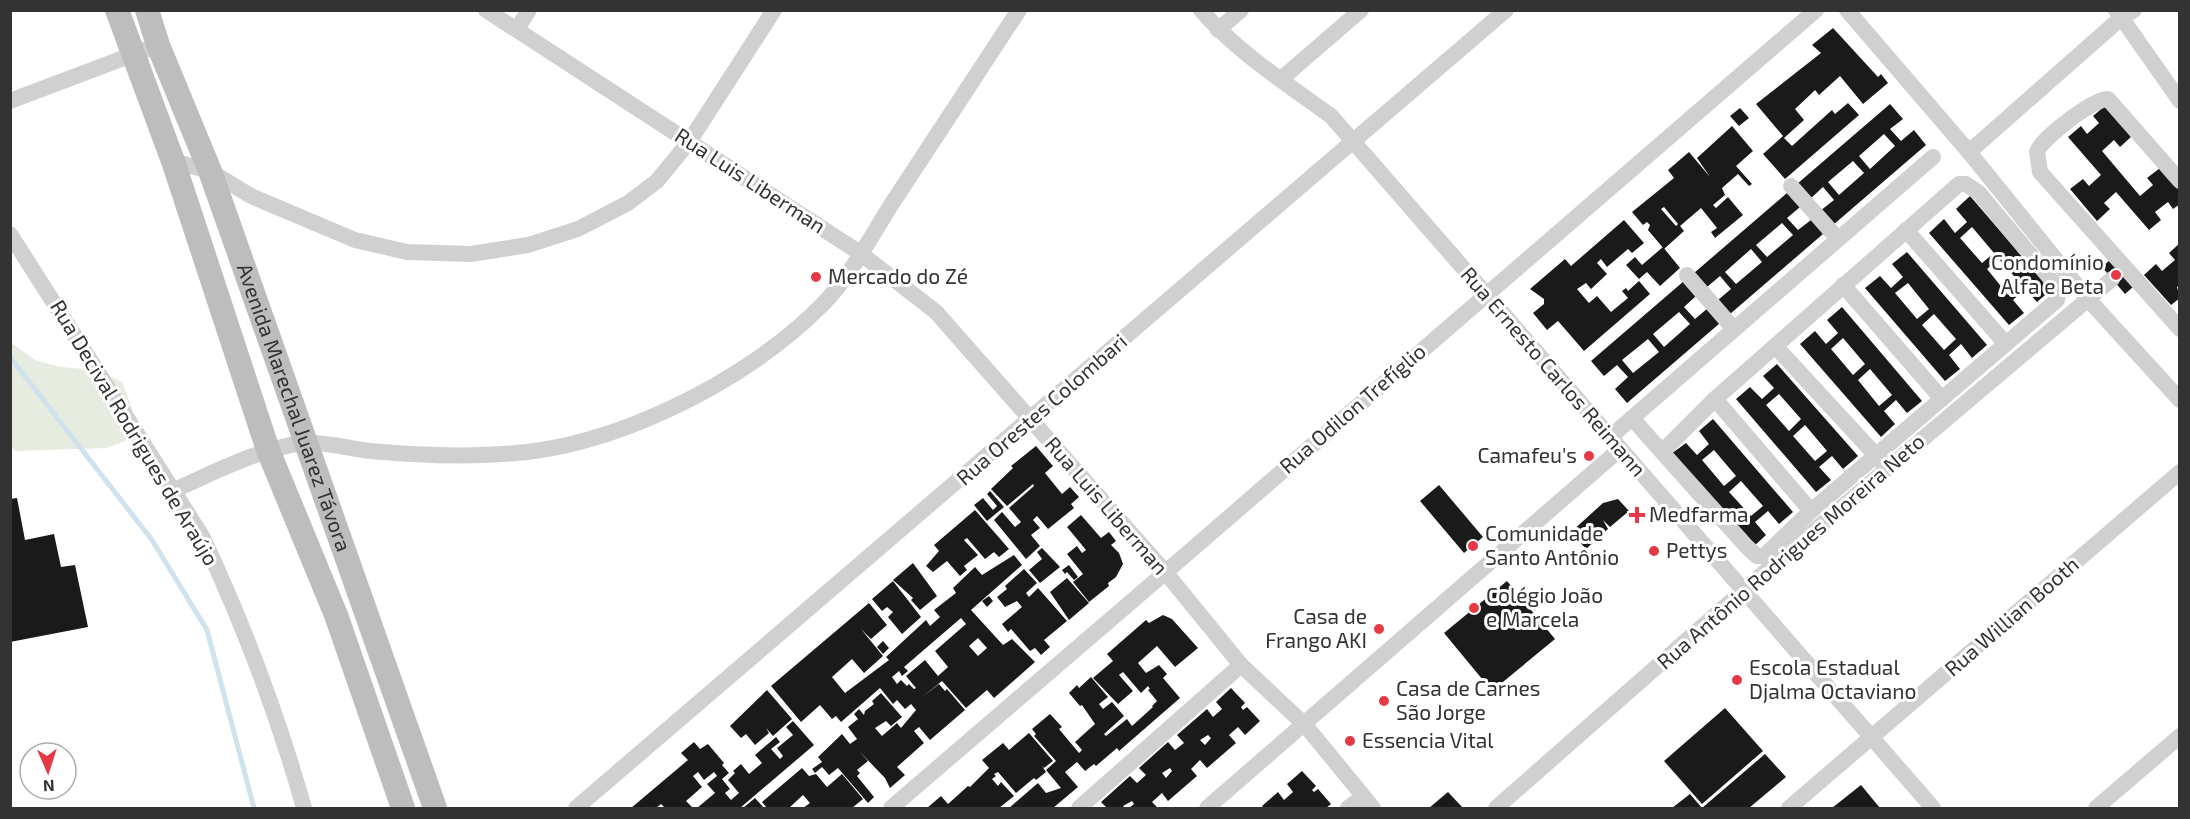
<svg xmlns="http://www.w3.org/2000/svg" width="2190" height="819" viewBox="0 0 2190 819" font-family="'Exo 2',sans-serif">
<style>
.green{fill:#e6ecdf}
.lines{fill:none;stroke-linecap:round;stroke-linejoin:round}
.stream{stroke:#cfe2ee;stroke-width:5}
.building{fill:#1a1a1a;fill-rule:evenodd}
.street{stroke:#d0d0d0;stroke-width:16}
.secondary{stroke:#bdbdbd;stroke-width:24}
.poi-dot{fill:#e63946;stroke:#fff;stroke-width:2}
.labels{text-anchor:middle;stroke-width:6;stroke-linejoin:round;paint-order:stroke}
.street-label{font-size:21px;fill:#333;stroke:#fff}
.poi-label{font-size:21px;fill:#333;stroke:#fff;text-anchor:start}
</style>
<rect width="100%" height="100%" fill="#fff"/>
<path class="green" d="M10 342 35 360 61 367 96 370 122 382 132 408 133 438 107 448 16 451 11 447Z"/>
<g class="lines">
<path class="stream" d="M10 357 152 540 207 630 254 808"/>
</g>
<g class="building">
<path d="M1833 28 1878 77 1881 74 1888 83 1863 104 1840 76 1819 95 1815 90 1811 94 1795 109 1804 120 1784 138 1792 146 1832 110 1835 114 1848 103 1859 115 1785 179 1763 154 1783 136 1756 104 1821 53 1812 45Z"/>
<path d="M1890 104 1903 119 1890 129 1901 141 1914 130 1926 145 1833 225 1820 211 1834 200 1823 187 1810 199 1797 184ZM1884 134 1895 146 1870 169 1859 156ZM1853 161 1864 173 1839 195 1828 182Z"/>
<path d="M2106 105 2132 136 2120 147 2114 140 2102 151 2140 196 2153 185 2147 178 2160 168 2180 191V204L2173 209 2168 202 2155 212 2161 220 2149 230 2116 192 2104 203 2110 209 2097 221 2070 189 2083 179 2089 186 2101 175 2068 137 2081 126 2087 134 2099 123 2093 116Z"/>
<path d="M1740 108 1749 118 1739 126 1730 116Z"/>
<path d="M1732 126 1753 151 1736 166 1752 184 1749 186 1738 174 1722 188 1725 195 1713 205 1716 208 1728 197 1743 215 1715 238 1711 232 1717 228 1701 208 1680 226 1684 231 1664 249 1648 230 1650 225 1647 222 1643 225 1632 212 1674 178 1668 170 1689 152 1710 177 1697 158ZM1664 207 1678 224 1676 226 1661 209Z"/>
<path d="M1787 193 1800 207 1787 218 1798 230 1811 220 1823 234 1730 314 1718 300 1731 289 1720 276 1707 287 1694 273ZM1782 223 1793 235 1767 257 1756 245ZM1751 249 1762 262 1736 284 1725 272Z"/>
<path d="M1970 196 2051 290 2037 302 2025 289 2013 300 2024 313 2009 325 1929 233 1944 219 1955 233 1967 222 1956 209ZM1972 227 1994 253 1982 263 1960 238ZM1999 259 2021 284 2008 295 1987 269Z"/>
<path d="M1624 220 1644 243 1632 253 1628 249 1607 267 1601 259 1597 263 1607 274 1591 289 1586 283 1577 289 1589 303 1597 296 1611 312 1628 298 1622 291 1626 288 1628 291 1639 281 1650 294 1584 351 1558 321 1547 330 1533 313 1544 304V299L1530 289 1565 259 1571 266Z"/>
<path d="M2180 243V285L2177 287 2180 298 2171 305 2144 275 2156 264 2162 271 2175 260 2169 253Z"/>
<path d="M1663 247 1680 268 1660 286 1647 272 1639 279 1626 265 1635 257 1642 265Z"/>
<path d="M1907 252 1987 345 1972 358 1961 344 1949 355 1960 369 1945 381 1865 288 1880 276 1891 288 1903 277 1892 264ZM1908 283 1929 309 1917 319 1895 293ZM1934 314 1956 339 1944 350 1922 325Z"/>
<path d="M2110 260 2133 287 2125 294 2102 267Z"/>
<path d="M1684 281 1697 295 1684 307 1695 319 1708 308 1720 323 1627 403 1615 389 1628 377 1617 365 1604 376 1591 361ZM1679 312 1690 324 1664 347 1653 334ZM1648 339 1659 352 1633 373 1622 360Z"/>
<path d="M1842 307 1922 401 1907 413 1896 400 1884 411 1895 424 1881 437 1800 344 1815 331 1826 344 1838 333 1827 320ZM1843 338 1865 364 1853 375 1831 349ZM1870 369 1892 395 1879 406 1858 380Z"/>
<path d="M1777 364 1858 456 1843 469 1832 456 1819 467 1831 480 1816 492 1736 399 1750 387 1762 399 1774 388 1763 376ZM1779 394 1801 419 1789 431 1766 405ZM1805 425 1827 451 1815 461 1793 436Z"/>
<path d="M1713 419 1793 512 1779 524 1768 511 1755 522 1766 535 1752 548 1671 454 1686 443 1697 455 1709 444 1699 431ZM1714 450 1736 476 1724 486 1702 460ZM1741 481 1763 506 1751 516 1729 492Z"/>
<path d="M1036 446 1053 466 1045 473 1062 494 1070 487 1079 497 1071 504 1074 508 1048 529 1037 516 1033 520 1040 528 1031 535 1040 546 1026 559 994 520 1002 512 1015 527 1021 522 1009 508 1034 486 1033 484 1007 506 991 489 1013 468 1011 466Z"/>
<path d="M1439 485 1483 537 1464 553 1420 501Z"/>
<path d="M990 491 1004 507 987 521 974 505 983 498 993 510 997 506 987 494Z"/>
<path d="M17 498 25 540 54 534 61 567 75 565 88 627 10 642V499Z"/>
<path d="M1618 499 1629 511 1610 527 1603 520 1608 529 1586 549 1571 532 1603 503Z"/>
<path d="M975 510 1009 549 999 557 994 552 985 559 967 538 964 540 978 555 964 566 967 570 960 576 947 561 933 572 926 566 939 551 934 545Z"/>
<path d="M1081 515 1101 538 1109 532 1116 541 1111 545 1119 553 1123 564 1116 577 1108 583 1109 586 1089 602 1073 582 1083 574 1067 554 1077 546 1082 553 1086 550 1067 527Z"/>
<path d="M1042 548 1060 567 1040 583 1029 570 1042 559 1037 552Z"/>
<path d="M1014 555 1022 565 971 610 1003 645 1012 639 1035 662 994 698 987 690 966 708 942 681 921 698 939 684 945 691 947 689 965 710 930 740 919 727 914 731 924 743 897 767 905 775 890 788 885 778 859 751 868 761 857 770 860 773 857 776 874 797 868 803 838 768 829 775 822 767 815 773 812 769 822 762 818 757 842 734 850 744 857 739 848 727 858 719 854 714 859 709 864 715 865 711 874 704 872 701 881 693 902 717 891 726 886 721 875 728 882 736 897 723 901 728 916 710 911 704 905 709 897 700 893 704 880 688 841 722 836 716 832 719 820 705 801 722 771 686 869 603 887 625 871 639 861 629 883 656 864 673 852 659 832 677 845 693 889 660 886 657 926 620 930 626 940 617 934 610 956 593 953 588 975 567 982 575ZM961 618 966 624 935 651 948 667 938 676 925 660 906 676 916 688 914 689 909 684 907 686 901 680 897 684 892 677 899 671 902 676 908 671 904 667ZM978 638 987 648 978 656 969 646Z"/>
<path d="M913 563 937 596 920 610 911 600 913 598 893 580Z"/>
<path d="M1069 565 1078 577 1074 580 1067 572 1065 574 1062 570Z"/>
<path d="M1024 569 1037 583 1026 593 1029 597 1038 588 1067 621 1044 640 1050 647 1041 655 1035 648 1030 651 1011 629 1008 632 1002 624 1022 607 1017 601 1005 607 997 597 1007 589 1005 586Z"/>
<path d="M1067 578 1089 603 1069 620 1050 592Z"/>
<path d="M893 581 921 617 902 634 888 617 893 612 887 607 882 611 872 599Z"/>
<path d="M1507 581 1555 639 1492 691 1444 633Z"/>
<path d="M989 596 993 601 987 607 982 601Z"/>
<path d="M1163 615 1172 619 1198 648 1175 667 1157 646 1138 663 1146 673 1159 665 1167 674 1163 678 1180 698 1119 751 1117 748 1096 766 1094 764 1085 771 1077 762 1065 772 1078 787 1053 808H1009L1038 783 1046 793 1061 788 1046 770 1056 761 1034 736 1036 734 1032 729 1050 714 1062 727 1059 729 1079 753 1082 750 1075 742 1095 724 1082 705 1080 706 1069 693 1077 685 1079 688 1091 677 1108 697 1099 704 1103 709 1112 702 1124 716 1104 734 1106 736 1127 719 1132 726 1153 707 1152 706 1157 701 1148 690 1150 689 1148 686 1141 693 1123 672 1119 675 1133 691 1118 704 1093 678 1113 661 1107 654 1146 620 1149 623Z"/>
<path d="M883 641 889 648 883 654 877 647Z"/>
<path d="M1231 688 1245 703 1241 707 1243 710 1247 707 1260 721 1245 735 1238 727 1229 735 1236 743 1207 768 1200 760 1191 769 1197 776 1168 801 1162 793 1152 802 1158 808H1129L1134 804 1132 801 1123 806 1125 808H1107L1101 802 1130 776 1137 783 1146 775 1139 768 1168 742 1175 750 1184 743 1177 735 1207 709 1213 717 1222 709 1216 702ZM1208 735 1211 738 1205 745 1200 740ZM1170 768 1172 771 1166 778 1162 773Z"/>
<path d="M767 690 792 719 773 736 766 728 769 733 755 745 746 734 741 738 730 726Z"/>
<path d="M1725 708 1763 751 1702 804 1664 761Z"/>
<path d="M793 721 814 745 740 808H697L715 793 707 784 717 776 714 772 704 780 698 772 693 776 702 787 686 801 693 808H665L661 804 656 808H631L688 760 681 753 694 742 700 749 708 744 724 763 722 765 729 773 722 779 730 789 725 793 731 800 739 793 728 780 735 773 733 771 741 764 749 774 762 763 755 755 776 737 780 742 771 749 780 759 783 756 777 748 793 735 786 727Z"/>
<path d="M1029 733 1053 761 1044 768 1042 766 1046 772 1036 780 1034 778 1016 793 998 772 994 774 996 776 992 779 998 786 1001 782 1014 796 999 808H927L941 796 948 804 968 786 970 787 989 768 982 760 1003 743 1009 750Z"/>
<path d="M1765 754 1786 777 1749 808H1672L1690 794 1702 808Z"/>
<path d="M802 768 809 776 816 774 827 787 842 774 863 799 852 808H803L810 803 803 795 789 808H767L762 802Z"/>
<path d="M1302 771 1316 786 1312 790 1314 792 1318 789 1331 804 1326 808H1264L1262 806 1278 792 1284 800 1293 792 1287 784Z"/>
<path d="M1861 785 1880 808H1832Z"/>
<path d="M1448 792 1463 808H1429Z"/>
<path d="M755 798 764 808H743Z"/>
</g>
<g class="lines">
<g class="street">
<path d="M486 10 860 253 936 312 1166 573 1241 665 1305 725 1373 808"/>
<path d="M1201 10C1238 53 1286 83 1331 116L1933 808"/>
<path d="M1847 10 1969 152 2087 298 2180 400"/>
<path d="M2116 10 2180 101"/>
<path d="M517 29 529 10"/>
<path d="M1218 30 1241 10"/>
<path d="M1281 79 1361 10"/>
<path d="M10 101 158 45"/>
<path d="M1969 152 2121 18 2134 10"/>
<path d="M173 161 210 171 251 196 355 240 407 252 471 254 528 245 578 229 628 203 657 181 689 142 774 10"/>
<path d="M2180 181 2108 99C2093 99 2042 138 2037 152L2040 172 2180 329"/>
<path d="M1791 186 1838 239"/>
<path d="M1906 230 2006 344"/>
<path d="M10 234 202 536C243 623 278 716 304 808"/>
<path d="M1687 275 1734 329"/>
<path d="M1843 285 1942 399"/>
<path d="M1776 347 1883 463"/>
<path d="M1715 399 1811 511"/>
<path d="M1632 418 1662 452 1715 399 1959 184H1966L1979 193 2059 289 2057 300 1811 511 1764 556H1757L1747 547 1662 452"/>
<path d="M1609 438 1933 157"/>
<path d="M174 490C216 472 258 449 303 443 325 441 349 449 371 451 415 455 459 457 503 454 612 449 746 382 822 305 849 278 871 237 891 205 934 140 976 75 1019 10"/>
<path d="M576 808 1506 10"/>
<path d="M891 808C1201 544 1506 275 1816 10"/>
<path d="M1079 808 1241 665"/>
<path d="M1207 808 1619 450"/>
<path d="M1348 808 1363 797"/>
<path d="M1496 808 1745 589 2112 279"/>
<path d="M1789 808 2180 472"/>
<path d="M2096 808 2180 736"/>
</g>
<g class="secondary">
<path d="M117 10 173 161 268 450 336 615 403 808"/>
<path id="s1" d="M147 10 158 45 210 171 435 808"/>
</g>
</g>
<g class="poi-dot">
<circle cx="2116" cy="275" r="6"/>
<circle cx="816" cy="277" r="6"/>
<circle cx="1589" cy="456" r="6"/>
<path d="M1634 506h6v6h6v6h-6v6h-6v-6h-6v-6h6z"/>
<circle cx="1473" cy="546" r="6"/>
<circle cx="1654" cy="551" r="6"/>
<circle cx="1474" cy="608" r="6"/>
<circle cx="1379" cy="629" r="6"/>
<circle cx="1737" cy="680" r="6"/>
<circle cx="1384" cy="701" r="6"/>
<circle cx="1350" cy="741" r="6"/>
</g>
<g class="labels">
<g class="street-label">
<text transform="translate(750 181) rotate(33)" y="7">Rua Luis Liberman</text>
<text transform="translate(1553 372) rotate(49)" y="7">Rua Ernesto Carlos Reimann</text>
<text dy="7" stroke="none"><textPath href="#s1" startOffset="424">Avenida Marechal Juarez Távora</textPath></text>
<text transform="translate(1353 409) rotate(-41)" y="7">Rua Odilon Trefíglio</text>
<text transform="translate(1042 410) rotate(-41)" y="7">Rua Orestes Colombari</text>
<text transform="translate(134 433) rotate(59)" y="7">Rua Decival Rodrigues de Araújo</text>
<text transform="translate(1106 506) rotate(49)" y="7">Rua Luis Liberman</text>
<text transform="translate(1791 552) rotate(-41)" y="7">Rua Antônio Rodrigues Moreira Neto</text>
<text transform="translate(2012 617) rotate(-41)" y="7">Rua Willian Booth</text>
</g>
<g class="poi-label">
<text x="2104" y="270" text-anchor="end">Condomínio<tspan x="2104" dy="24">Alfa e Beta</tspan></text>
<text x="828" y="284">Mercado do Zé</text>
<text x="1577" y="463" text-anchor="end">Camafeu's</text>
<text x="1649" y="522">Medfarma</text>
<text x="1485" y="541">Comunidade<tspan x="1485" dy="24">Santo Antônio</tspan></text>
<text x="1666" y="558">Pettys</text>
<text x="1486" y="603">Colégio João<tspan x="1486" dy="24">e Marcela</tspan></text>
<text x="1367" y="624" text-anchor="end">Casa de<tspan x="1367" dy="24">Frango AKI</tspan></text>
<text x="1749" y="675">Escola Estadual<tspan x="1749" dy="24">Djalma Octaviano</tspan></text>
<text x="1396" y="696">Casa de Carnes<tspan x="1396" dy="24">São Jorge</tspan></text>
<text x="1362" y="748">Essencia Vital</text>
</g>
</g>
<rect width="2190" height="819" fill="none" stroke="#333333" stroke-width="24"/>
<g transform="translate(48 771) rotate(177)"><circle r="28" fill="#ffffff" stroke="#adadad" stroke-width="1.5"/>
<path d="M0-4.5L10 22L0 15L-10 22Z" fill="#e63946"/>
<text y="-9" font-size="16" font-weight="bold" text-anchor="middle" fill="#333333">N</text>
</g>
</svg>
